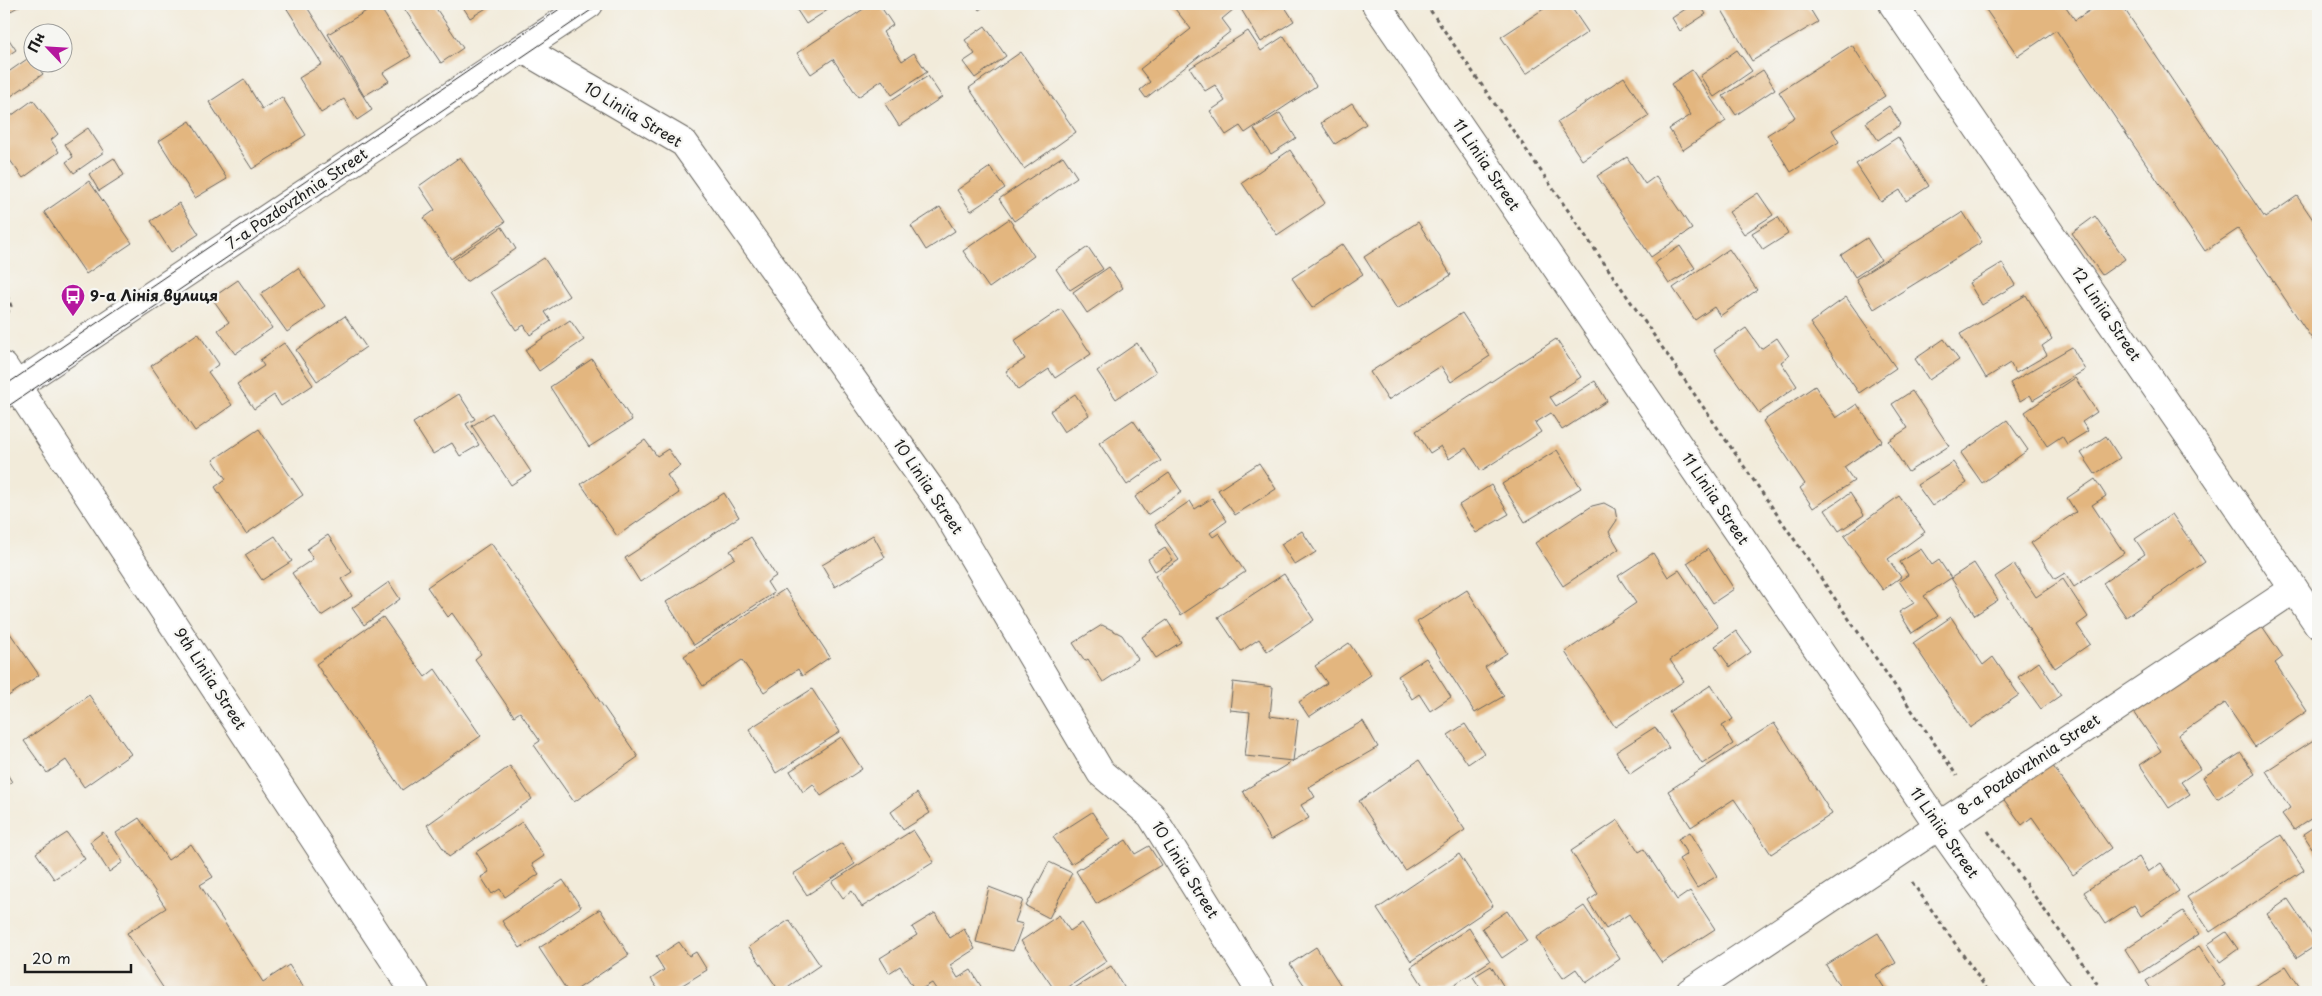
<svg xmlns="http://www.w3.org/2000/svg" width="2322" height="996" viewBox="0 0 2322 996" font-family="'Playpen Sans',sans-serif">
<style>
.building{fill:#e3b67f}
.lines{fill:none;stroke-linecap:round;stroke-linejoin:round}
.street-casing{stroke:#67645e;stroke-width:30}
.path{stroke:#67645e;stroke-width:3;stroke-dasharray:4 4;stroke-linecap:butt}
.street{stroke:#fff;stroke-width:28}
.tram{stroke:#1c1c1c;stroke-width:1}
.labels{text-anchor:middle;stroke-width:4.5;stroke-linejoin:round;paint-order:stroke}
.street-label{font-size:15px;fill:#1c1c1c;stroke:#f6f6f2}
.poi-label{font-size:15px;font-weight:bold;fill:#1c1c1c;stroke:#f6f6f2;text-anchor:start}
</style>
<rect width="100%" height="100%" fill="#f6f6f2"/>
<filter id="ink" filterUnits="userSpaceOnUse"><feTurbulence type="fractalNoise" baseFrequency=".02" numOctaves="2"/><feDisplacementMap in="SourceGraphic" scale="10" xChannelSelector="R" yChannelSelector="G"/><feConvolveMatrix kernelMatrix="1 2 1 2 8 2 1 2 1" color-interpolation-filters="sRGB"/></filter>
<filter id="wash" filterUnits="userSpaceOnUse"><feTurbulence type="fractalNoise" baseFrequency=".0096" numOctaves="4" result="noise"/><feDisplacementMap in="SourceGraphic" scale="20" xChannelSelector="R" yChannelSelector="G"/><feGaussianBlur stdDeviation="1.12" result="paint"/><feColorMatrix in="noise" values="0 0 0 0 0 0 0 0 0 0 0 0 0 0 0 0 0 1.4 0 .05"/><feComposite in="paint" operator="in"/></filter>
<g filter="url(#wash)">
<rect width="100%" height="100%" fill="#f2ebda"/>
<g id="blocks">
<g class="building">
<path d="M4 4H23L9 12Z"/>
<path d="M284 4H305L372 110 357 120 344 99 321 113 299 78 322 64Z"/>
<path d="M378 4 411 56 383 73 389 81 364 96 328 34Z"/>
<path d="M401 4H433L463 48 441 63Z"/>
<path d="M461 4H493L470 18Z"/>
<path d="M793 4H837L806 24Z"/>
<path d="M871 4H879L893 25 883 32 902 61 914 53 927 72 892 95 882 80 858 97 833 59 811 74 797 53Z"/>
<path d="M975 4H988L979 10Z"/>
<path d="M1171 4H1240L1222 19 1231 31 1146 98 1140 90 1150 82 1140 69 1191 29Z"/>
<path d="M1249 4H1283L1294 21 1261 42 1241 9Z"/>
<path d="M1551 4H1569L1588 32 1526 74 1501 37Z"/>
<path d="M1693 4H1699L1706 14 1680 31 1672 18Z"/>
<path d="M1721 4H1807L1818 22 1752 61 1719 5Z"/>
<path d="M1982 4H2064L2075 20 2100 4H2121L2265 218 2297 196 2318 227V348L2238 229 2205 251 2056 30 2018 56Z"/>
<path d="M985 26 1006 56 975 78 963 62 975 54 965 40Z"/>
<path d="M1248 31 1261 51 1284 36 1316 86 1245 133 1240 126 1226 135 1210 111 1225 101 1215 85 1205 91 1190 68Z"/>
<path d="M4 32 16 50 4 58Z"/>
<path d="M1852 45 1885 96 1832 130 1839 142 1791 172 1767 135 1795 117 1779 92Z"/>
<path d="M1737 50 1752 71 1714 97 1700 76Z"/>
<path d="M1021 52 1076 132 1024 169 969 88Z"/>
<path d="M30 57 43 74 4 101V75Z"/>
<path d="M1692 70 1726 121 1683 150 1669 129 1691 115 1671 84Z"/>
<path d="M1763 70 1775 89 1736 115 1723 96Z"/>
<path d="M928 76 942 97 899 126 885 104Z"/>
<path d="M1624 77 1649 116 1582 160 1557 122Z"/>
<path d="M244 79 262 109 282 97 306 135 252 169 209 102Z"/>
<path d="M33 100 58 134 51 140 59 152 23 178 4 152V121Z"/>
<path d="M1352 103 1366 124 1335 144 1321 123Z"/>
<path d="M1889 106 1901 124 1878 140 1866 122Z"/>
<path d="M1280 113 1296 138 1271 154 1254 129Z"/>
<path d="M190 121 227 179 195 198 159 141Z"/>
<path d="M88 128 104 152 74 173 66 162 73 157 65 144Z"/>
<path d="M1898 137 1929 186 1906 201 1900 190 1881 202 1856 164Z"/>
<path d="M1290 150 1325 203 1277 235 1242 183Z"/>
<path d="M1063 156 1077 177 1014 221 999 199Z"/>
<path d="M460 157 505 222 451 259 424 218 435 210 419 186Z"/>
<path d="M1627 157 1645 184 1656 176 1692 229 1651 257 1597 176Z"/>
<path d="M114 158 124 175 99 191 89 174Z"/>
<path d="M990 167 1005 188 971 211 957 190Z"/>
<path d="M89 181 132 243 86 274 44 212Z"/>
<path d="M1758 193 1773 215 1744 234 1729 212Z"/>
<path d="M179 203 199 234 171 252 151 221Z"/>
<path d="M940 207 955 231 926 250 911 226Z"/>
<path d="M1963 212 1982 242 1874 309 1856 279Z"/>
<path d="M2095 216 2125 259 2102 275 2072 233Z"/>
<path d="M1778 217 1788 234 1763 250 1752 233Z"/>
<path d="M1009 219 1034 256 989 288 963 251Z"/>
<path d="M1418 222 1451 275 1397 309 1364 257Z"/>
<path d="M502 227 516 249 466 282 452 261Z"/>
<path d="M1867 238 1881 260 1855 277 1841 255Z"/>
<path d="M1343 244 1363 274 1312 308 1292 278Z"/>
<path d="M1680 246 1695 268 1669 284 1655 263Z"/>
<path d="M1088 247 1103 269 1070 290 1056 269Z"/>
<path d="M1729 249 1757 290 1720 316 1714 307 1695 320 1673 288Z"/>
<path d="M544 258 569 296 545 312 551 321 530 335 524 325 516 330 491 292Z"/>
<path d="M2002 263 2015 285 1982 305 1969 283Z"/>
<path d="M1109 267 1123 288 1087 313 1073 292Z"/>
<path d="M298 268 325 306 287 332 260 294Z"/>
<path d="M238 280 272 328 235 354 218 330 229 322 212 298Z"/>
<path d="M2026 295 2052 339 2042 346 2047 355 2016 373 2010 363 1986 378 1960 334Z"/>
<path d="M1846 297 1896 368 1859 393 1810 323Z"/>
<path d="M1061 309 1091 354 1055 378 1049 369 1018 390 1006 371 1025 359 1014 341Z"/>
<path d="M1462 313 1490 356 1451 382 1441 366 1388 400 1370 372Z"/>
<path d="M345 316 366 347 317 381 296 350Z"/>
<path d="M570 320 584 340 539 371 525 350Z"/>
<path d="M1746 328 1761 349 1777 338 1789 356 1781 362 1797 386 1759 413 1714 350Z"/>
<path d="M198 333 219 364 208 372 232 405 195 431 151 366Z"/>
<path d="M1556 339 1581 377 1550 397 1556 406 1595 381 1607 401 1562 430 1551 413 1535 423 1541 432 1481 471 1466 448 1449 459 1441 446 1430 453 1416 431Z"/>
<path d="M1944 339 1959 360 1929 380 1915 359Z"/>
<path d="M284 343 313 385 281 406 274 395 254 409 237 384 264 366 260 360Z"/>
<path d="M1137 343 1156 372 1116 399 1097 371Z"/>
<path d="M2072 347 2085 370 2033 400 2030 395 2020 401 2010 383Z"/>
<path d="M592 359 632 420 589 447 550 387Z"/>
<path d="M2075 378 2097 412 2082 422 2088 431 2067 444 2062 436 2047 446 2025 412Z"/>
<path d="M1815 386 1836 418 1857 404 1882 441 1844 467 1854 481 1813 508 1800 488 1805 484 1763 421Z"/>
<path d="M1912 391 1949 446 1908 472 1888 441 1908 428 1892 404Z"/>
<path d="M459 394 475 419 466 424 479 445 460 456 452 443 433 454 413 423Z"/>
<path d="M1075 394 1089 415 1064 432 1050 411Z"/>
<path d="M492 413 531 472 511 485 472 426Z"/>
<path d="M1133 420 1161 461 1127 485 1099 443Z"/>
<path d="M2007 420 2028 450 1982 483 1961 453Z"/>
<path d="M259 429 303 495 246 534 215 487 226 479 213 460Z"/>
<path d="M2106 436 2120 458 2095 474 2081 453Z"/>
<path d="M645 440 657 456 668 449 680 466 667 475 679 493 617 536 581 484Z"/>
<path d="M1557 450 1581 488 1525 522 1502 484Z"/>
<path d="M1953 462 1967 483 1932 506 1917 485Z"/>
<path d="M1259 463 1276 489 1235 515 1218 490Z"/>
<path d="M1169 473 1182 492 1147 515 1135 497Z"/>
<path d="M2095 479 2106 496 2092 505 2124 553 2074 587 2065 573 2055 579 2031 543 2076 512 2067 498Z"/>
<path d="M1491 485 1509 514 1476 533 1459 505Z"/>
<path d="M724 493 739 517 640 582 625 558Z"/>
<path d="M1850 493 1864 515 1839 531 1825 510Z"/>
<path d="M1899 496 1925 532 1888 559 1901 577 1883 590 1844 536Z"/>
<path d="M1212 498 1227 521 1210 533 1213 537 1219 533 1245 572 1181 615 1155 576 1179 560 1155 525 1190 501 1195 509Z"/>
<path d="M1604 503 1615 509 1617 520 1609 532 1619 549 1563 586 1535 543 1592 506Z"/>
<path d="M2172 514 2205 562 2126 617 2103 583 2145 554 2135 539Z"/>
<path d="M1302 531 1316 552 1295 565 1281 544Z"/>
<path d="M328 535 352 572 341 579 352 596 321 616 292 573 313 559 307 549Z"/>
<path d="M873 535 885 557 835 587 822 565Z"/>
<path d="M275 536 292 561 262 580 245 555Z"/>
<path d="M751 537 776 576 767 582 774 593 694 645 666 602 735 558 730 551Z"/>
<path d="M491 543 638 757 574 802 534 745 540 741 520 712 514 716 475 659 481 654 452 613 448 617 427 587Z"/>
<path d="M1165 548 1173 560 1155 571 1148 559Z"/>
<path d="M1708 549 1734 589 1713 603 1687 563Z"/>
<path d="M1921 549 1932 565 1939 560 1951 578 1924 596 1938 616 1912 633 1899 612 1914 603 1899 581 1908 575 1900 562Z"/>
<path d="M1653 553 1668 577 1679 570 1718 627 1670 660 1684 681 1615 727 1565 652 1636 603 1618 576Z"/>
<path d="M1974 563 1998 600 1975 615 1951 578Z"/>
<path d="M2014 564 2036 597 2063 579 2088 617 2077 625 2090 644 2055 668 1995 577Z"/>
<path d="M1284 574 1314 620 1267 651 1259 639 1241 651 1218 617Z"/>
<path d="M389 582 400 599 364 625 352 608Z"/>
<path d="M785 589 830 657 802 676 798 669 764 692 742 660 703 686 684 656Z"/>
<path d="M1467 590 1507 653 1485 667 1504 696 1475 713 1417 622Z"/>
<path d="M383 617 425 677 435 669 481 736 402 790 316 664Z"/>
<path d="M1951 617 1983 665 1993 657 2019 695 1970 728 1913 643Z"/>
<path d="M1167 620 1181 642 1156 658 1142 637Z"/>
<path d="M2260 623 2283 657 2275 663 2307 711 2255 747 2225 703 2178 735 2200 769 2181 782 2190 794 2169 808 2140 765 2161 751 2132 709Z"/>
<path d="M1102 625 1122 635 1138 659 1103 682 1088 659 1085 661 1073 643Z"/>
<path d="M5 626 39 675 4 699V627Z"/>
<path d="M1736 631 1751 652 1730 667 1715 646Z"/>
<path d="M1349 643 1371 675 1309 717 1299 702 1327 683 1315 666Z"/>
<path d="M1426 658 1451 697 1430 711 1419 694 1412 699 1398 676Z"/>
<path d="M2039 662 2061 695 2041 709 2018 677Z"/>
<path d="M1233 682 1273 687 1270 716 1298 720 1293 761 1363 721 1378 747 1309 787 1315 797 1301 805 1309 818 1271 840 1243 791 1293 761 1245 756 1250 712 1230 710Z"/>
<path d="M1711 685 1733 719 1722 726 1733 744 1702 764 1669 712Z"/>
<path d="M812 689 840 732 776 773 749 729Z"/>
<path d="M89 695 131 754 84 787 66 760 47 773 24 741Z"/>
<path d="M1774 723 1832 814 1771 854 1734 799 1691 827 1668 791Z"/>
<path d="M1465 724 1484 753 1468 764 1448 735Z"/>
<path d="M1655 727 1669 748 1630 774 1616 752Z"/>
<path d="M841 737 862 769 821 796 813 784 803 792 790 771Z"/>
<path d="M2318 737V814L2294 830 2282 814 2290 808 2266 771Z"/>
<path d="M2241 753 2255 774 2217 799 2203 777Z"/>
<path d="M1419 760 1465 830 1405 870 1359 801Z"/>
<path d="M2050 762 2111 848 2073 875 2032 817 2022 825 2002 797Z"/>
<path d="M510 766 532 799 449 857 427 825Z"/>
<path d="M4 769 12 782 4 788Z"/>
<path d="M917 793 930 813 903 830 891 812Z"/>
<path d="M1092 812 1110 839 1071 864 1053 837Z"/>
<path d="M139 818 168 860 191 844 213 877 200 885 263 982 289 965 306 991 166 992 127 933 166 908 116 833Z"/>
<path d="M1618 820 1639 852 1644 849 1677 900 1690 891 1715 929 1662 963 1629 914 1606 929 1588 901 1598 894 1571 851Z"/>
<path d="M522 822 544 856 532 864 539 874 505 897 500 889 492 894 481 877 489 872 476 852Z"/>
<path d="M2318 824V857L2303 834Z"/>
<path d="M913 830 934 862 862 907 852 891 843 898 832 882Z"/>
<path d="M103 832 123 862 109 872 90 842Z"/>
<path d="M1690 832 1717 876 1697 888 1679 859 1687 854 1678 839Z"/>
<path d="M67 833 85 859 54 879 36 853Z"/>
<path d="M2281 835 2304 870 2210 932 2187 897Z"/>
<path d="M1126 840 1135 854 1149 846 1161 865 1096 904 1076 871Z"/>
<path d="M842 843 855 864 807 895 793 874Z"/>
<path d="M1459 854 1493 906 1411 961 1377 909Z"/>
<path d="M2139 857 2148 872 2161 863 2179 891 2141 916 2134 905 2105 924 2084 892Z"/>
<path d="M1049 862 1072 873 1049 918 1026 906Z"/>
<path d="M563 880 581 907 520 948 502 921Z"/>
<path d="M989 887 1023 900 1015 922 1023 924 1013 951 976 942Z"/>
<path d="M2288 899 2318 944 2297 958 2267 914Z"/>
<path d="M1584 906 1620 959 1586 983 1576 969 1563 978 1536 938Z"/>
<path d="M600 909 629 955 573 992H568L539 948Z"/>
<path d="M1507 911 1527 941 1502 958 1482 928Z"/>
<path d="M2183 911 2199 934 2140 973 2125 949Z"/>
<path d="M935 913 950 938 964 929 975 949 950 965 958 978 971 970 982 988 976 992H938L932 983 916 992 900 966 889 973 880 958 917 935 912 927Z"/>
<path d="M1059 915 1070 931 1082 923 1107 961 1061 992H1056L1021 941Z"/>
<path d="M789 920 820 965 780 992 749 947Z"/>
<path d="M1469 928 1490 961 1443 992H1427L1411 967Z"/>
<path d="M2226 932 2238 949 2220 962 2208 944Z"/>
<path d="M1878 933 1896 963 1876 975 1887 992H1843L1826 965Z"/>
<path d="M679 942 689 956 696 952 707 970 671 992H660L651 979 664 970 656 957Z"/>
<path d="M2199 946 2225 985 2214 992H2153L2146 981Z"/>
<path d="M1316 947 1345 992H1309L1290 964Z"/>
<path d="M1111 966 1127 992H1068Z"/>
<path d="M1491 966 1507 992H1483L1473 977Z"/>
<path d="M2286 966 2303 992H2246Z"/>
</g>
</g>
</g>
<g filter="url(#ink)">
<use href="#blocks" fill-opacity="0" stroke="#67645e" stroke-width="1"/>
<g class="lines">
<defs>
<g id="street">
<path d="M1376 4 1939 826 2057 992"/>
<path d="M1893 4 2318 624"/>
<path d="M523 49 684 143 946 511 1101 773 1151 815 1261 992"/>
<path d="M4 367 415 992"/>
<path d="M4 394 589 4"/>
<path d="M1690 992 2294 589"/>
</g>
</defs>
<use href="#street" class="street-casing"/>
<g class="path">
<path d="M1426 4 1957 776"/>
<path d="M4 288 11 306 4 320"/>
<path d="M1988 831 2103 992"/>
<path d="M1912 882 1989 992"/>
</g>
<use href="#street" class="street"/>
<g class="tram">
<path d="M4 386 567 4"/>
<path d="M4 409 600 4"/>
</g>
</g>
</g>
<defs>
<symbol id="bus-pin" viewBox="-11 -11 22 30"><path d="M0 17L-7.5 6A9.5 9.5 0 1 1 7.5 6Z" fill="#b5179e" stroke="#f6f6f2"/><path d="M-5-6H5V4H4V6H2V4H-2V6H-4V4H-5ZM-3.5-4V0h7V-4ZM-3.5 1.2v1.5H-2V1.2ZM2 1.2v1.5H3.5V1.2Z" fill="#fff"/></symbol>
</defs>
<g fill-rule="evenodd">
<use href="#bus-pin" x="59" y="282" width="28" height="38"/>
</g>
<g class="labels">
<g class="street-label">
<text transform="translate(633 115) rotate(31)" y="5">10 Liniia Street</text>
<text transform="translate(1486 165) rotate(56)" y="5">11 Liniia Street</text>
<text transform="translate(297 199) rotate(-34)" y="5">7-a Pozdovzhnia Street</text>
<text transform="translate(2106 314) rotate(56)" y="5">12 Liniia Street</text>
<text transform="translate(928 487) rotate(56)" y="5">10 Liniia Street</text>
<text transform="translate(1715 499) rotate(56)" y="5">11 Liniia Street</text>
<text transform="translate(210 679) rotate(57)" y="5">9th Liniia Street</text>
<text transform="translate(2029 765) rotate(-34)" y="5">8-a Pozdovzhnia Street</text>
<text transform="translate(1944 833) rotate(55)" y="5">11 Liniia Street</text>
<text transform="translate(1185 870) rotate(58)" y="5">10 Liniia Street</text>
</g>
<g class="poi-label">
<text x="90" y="301">9-а Лінія вулиця</text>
</g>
</g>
<rect width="2322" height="996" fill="none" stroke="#f6f6f2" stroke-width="20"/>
<g transform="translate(48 48) rotate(295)"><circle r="24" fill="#f6f6f2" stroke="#9f9f9c"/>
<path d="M0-4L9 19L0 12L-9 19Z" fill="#b5179e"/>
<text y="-8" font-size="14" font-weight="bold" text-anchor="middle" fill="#1c1c1c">Пн</text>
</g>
<path d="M25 964v8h106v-8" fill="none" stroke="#1c1c1c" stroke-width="2.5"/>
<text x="32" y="964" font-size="15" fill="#1c1c1c" stroke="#f6f6f2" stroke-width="4" paint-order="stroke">20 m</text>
</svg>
